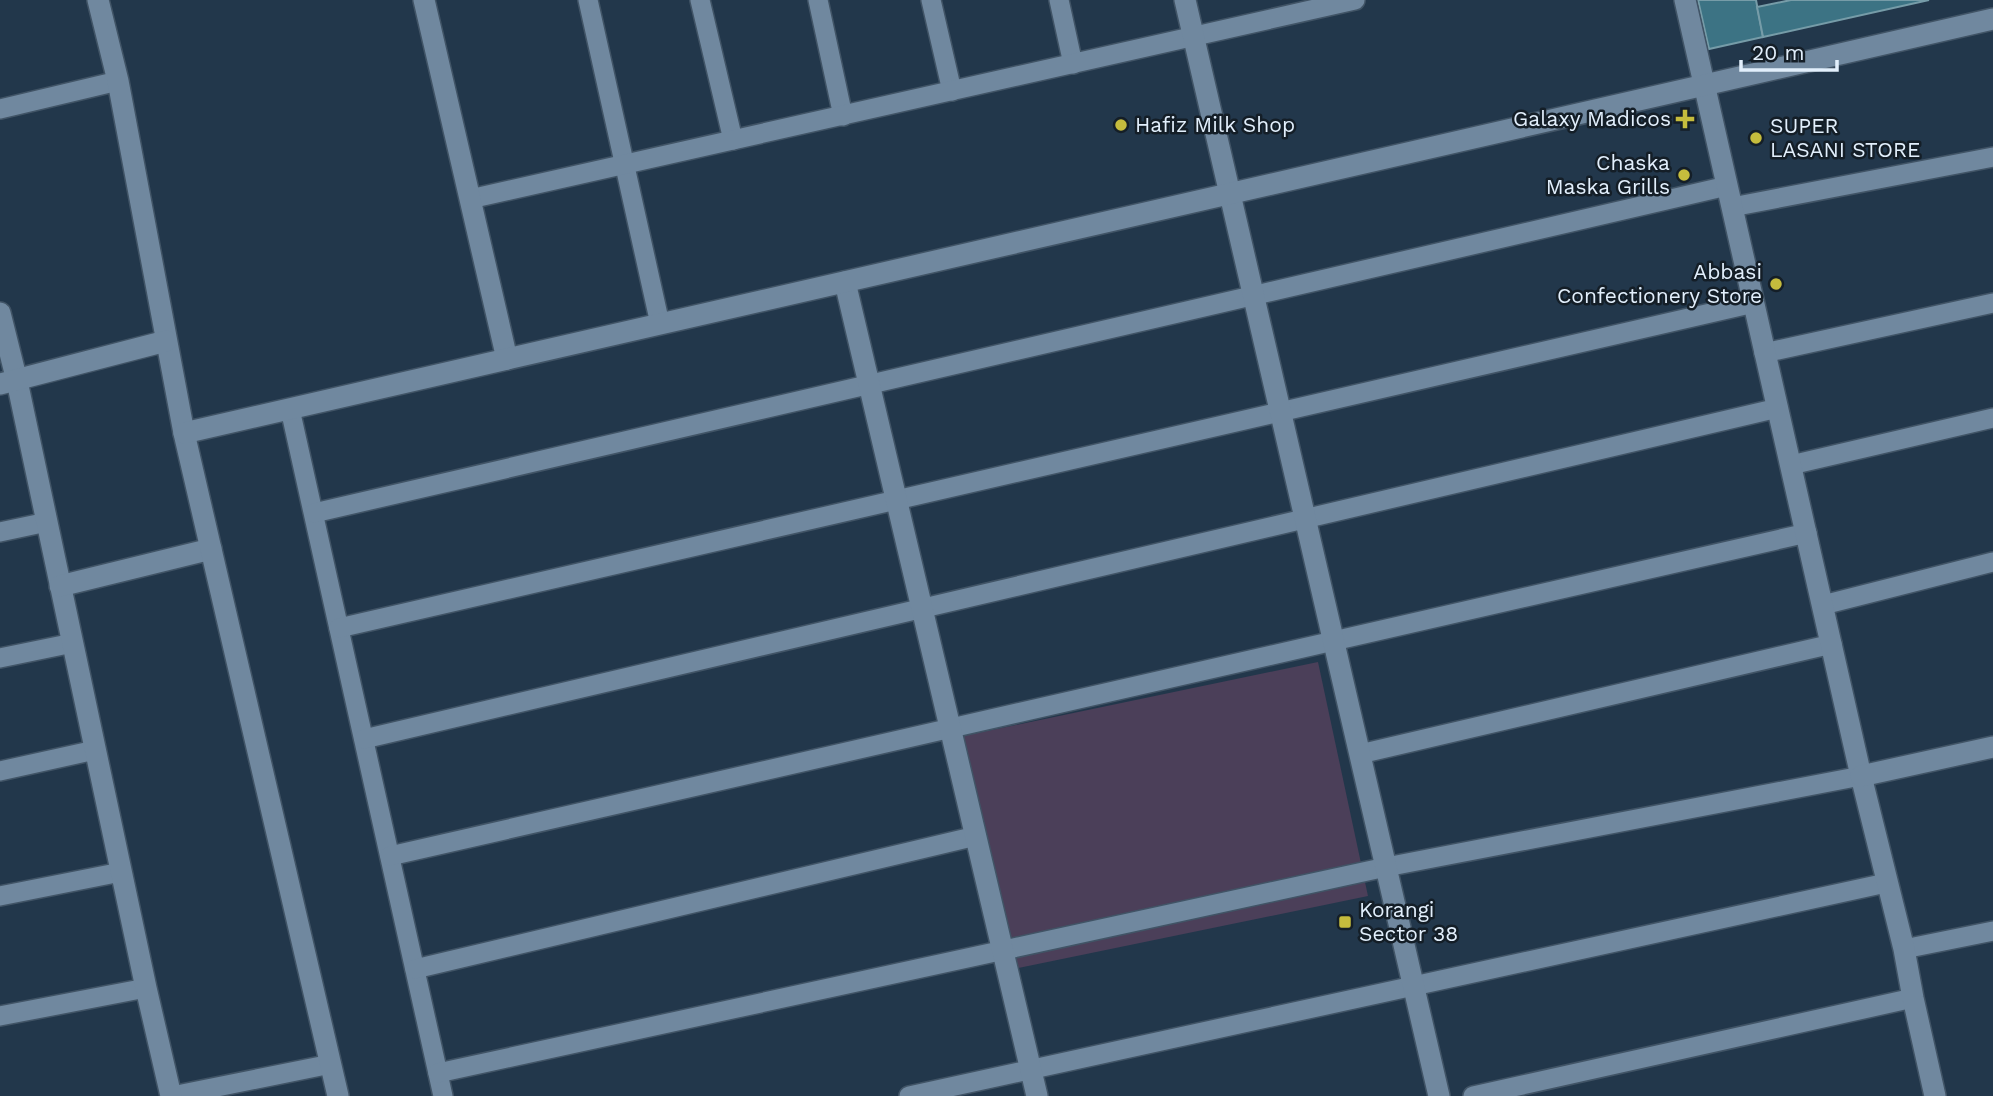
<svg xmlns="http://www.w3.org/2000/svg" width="1993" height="1096" viewBox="0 0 1993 1096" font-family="'Work Sans',sans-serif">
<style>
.green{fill:#4b3f59}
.building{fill:#3c7384;stroke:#769ca8;stroke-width:2}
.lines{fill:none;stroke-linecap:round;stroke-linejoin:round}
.service-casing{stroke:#415466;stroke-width:22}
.minor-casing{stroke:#415466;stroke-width:24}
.tertiary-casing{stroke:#415466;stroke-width:24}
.service{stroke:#70889f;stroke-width:19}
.minor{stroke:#70889f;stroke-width:21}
.tertiary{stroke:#70889f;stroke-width:21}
.poi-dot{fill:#c5bc3d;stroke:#141e27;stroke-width:2.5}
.labels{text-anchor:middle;stroke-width:5;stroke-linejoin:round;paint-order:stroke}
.poi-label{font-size:21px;fill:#e2effc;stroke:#141e27;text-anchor:end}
</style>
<rect width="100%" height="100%" fill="#22374b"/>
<path class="green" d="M1318 662 1368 896 999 972 949 739Z"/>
<g class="building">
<path d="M1698 0H1756L1763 37 1709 49Z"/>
<path d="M1791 0H1929L1763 37 1757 7Z"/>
</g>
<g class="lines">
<defs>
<g id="service">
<path d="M588 0 660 324"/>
<path d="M700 0 733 140"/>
<path d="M818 0 843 116"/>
<path d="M931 0 952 91"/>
<path d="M1059 0 1073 64"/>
<path d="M0 109 118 81"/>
<path d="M470 199 1355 0"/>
<path d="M1732 207 1993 157"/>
<path d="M1764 353 1993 303"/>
<path d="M290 409 443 1096"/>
<path d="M1791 465 1993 418"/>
<path d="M314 513 1727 186"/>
<path d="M0 532 47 522"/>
<path d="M1823 605 1993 562"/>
<path d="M339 628 1754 303"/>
<path d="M0 658 73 643"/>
<path d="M364 739 1778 408"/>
<path d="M1360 754 1832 644"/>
<path d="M0 771 95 750"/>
<path d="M390 856 1807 533"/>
<path d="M0 896 121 872"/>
<path d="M1904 949 1993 931"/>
<path d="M415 969 976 836"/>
<path d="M0 1016 146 988"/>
<path d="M438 1073 1386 867 1861 776"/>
<path d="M172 1096 331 1064"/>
<path d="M909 1096 1886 883"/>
<path d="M1473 1096 1913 998"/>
</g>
<g id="minor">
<path d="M424 0 507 359"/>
<path d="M1685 0 1861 776 1904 949 1913 998 1935 1096"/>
<path d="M845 282 1037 1096"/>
<path d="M0 313 17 381 146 988 171 1096"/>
<path d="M60 586 211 549"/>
<path d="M1861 776 1993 747"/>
</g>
<g id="tertiary">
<path d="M98 0 118 81 184 433 338 1096"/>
<path d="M1185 0 1439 1096"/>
<path d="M0 384 166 341"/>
<path d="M184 433 1993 19"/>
</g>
</defs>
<use href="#service" class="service-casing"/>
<use href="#minor" class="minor-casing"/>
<use href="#tertiary" class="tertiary-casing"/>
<use href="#service" class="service"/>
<use href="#minor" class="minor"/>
<use href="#tertiary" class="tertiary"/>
</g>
<g class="poi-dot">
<path d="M1681.5 108.5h7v7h7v7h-7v7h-7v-7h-7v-7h7z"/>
<circle cx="1121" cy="125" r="7"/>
<circle cx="1756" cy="138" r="7"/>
<circle cx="1684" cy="175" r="7"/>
<circle cx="1776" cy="284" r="7"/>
<rect x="1338" y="915" width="14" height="14" rx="3.5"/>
</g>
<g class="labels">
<g class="poi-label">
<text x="1671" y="126">Galaxy Madicos</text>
<text x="1135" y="132" text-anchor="start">Hafiz Milk Shop</text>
<text x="1770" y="133" text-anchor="start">SUPER<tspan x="1770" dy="24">LASANI STORE</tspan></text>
<text x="1670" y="170">Chaska<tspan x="1670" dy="24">Maska Grills</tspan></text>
<text x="1762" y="279">Abbasi<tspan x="1762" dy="24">Confectionery Store</tspan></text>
<text x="1359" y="917" text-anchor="start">Korangi<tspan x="1359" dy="24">Sector 38</tspan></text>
</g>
</g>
<path d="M1741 60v10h96v-10" fill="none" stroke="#e2effc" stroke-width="3.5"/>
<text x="1752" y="60" font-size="21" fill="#e2effc" stroke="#141e27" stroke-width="5" paint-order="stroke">20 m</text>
</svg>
